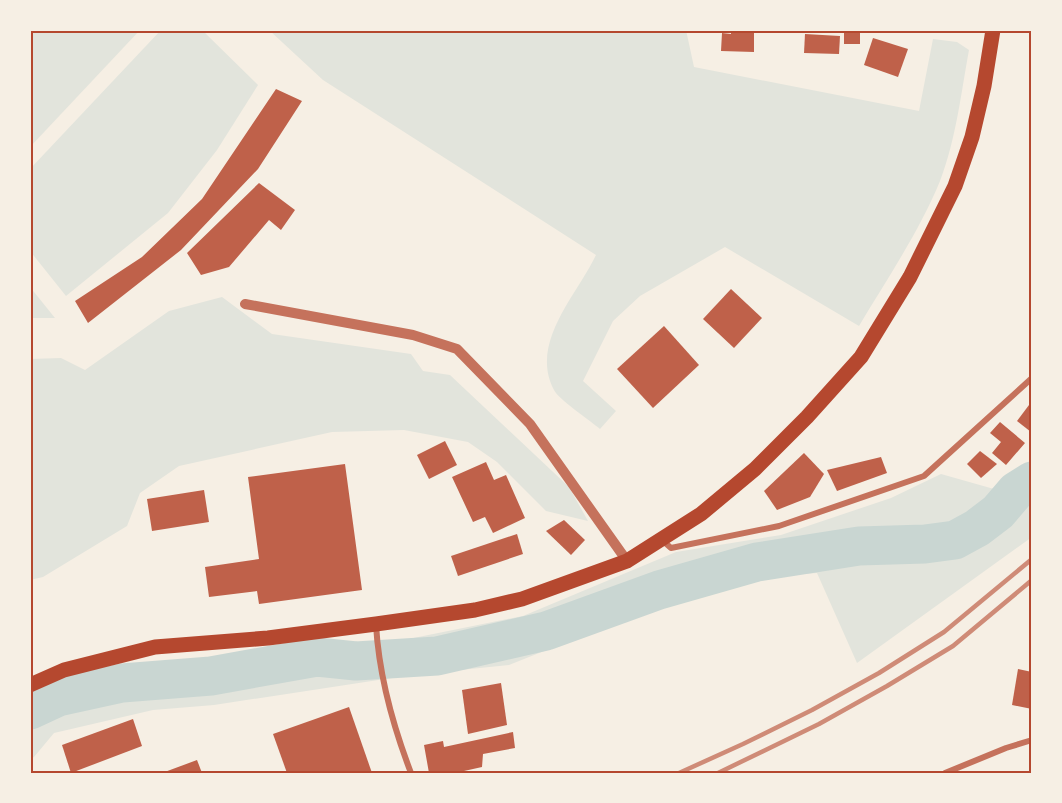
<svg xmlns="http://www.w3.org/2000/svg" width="1062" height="803" viewBox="0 0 1062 803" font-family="Mulish,sans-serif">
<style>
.green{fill:#e2e4dc}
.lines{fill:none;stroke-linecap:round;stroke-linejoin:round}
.river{stroke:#c9d6d2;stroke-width:39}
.building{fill:#bf614a}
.minor{stroke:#c5725c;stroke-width:6}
.tertiary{stroke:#c5725c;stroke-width:10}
.trunk{stroke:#b5482f;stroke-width:15}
.rail{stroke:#cf8b77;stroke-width:4.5}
.neatline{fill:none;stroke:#b5482f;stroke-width:2}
</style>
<rect width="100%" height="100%" fill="#f6efe4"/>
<g class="green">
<path d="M30 30H140L30 147Z"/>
<path d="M161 30H202L258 85 217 150 168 213 66 296 30 251V169Z"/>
<path d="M269 30H686L694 67 919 111 933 39 957 42 969 50C961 93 956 140 940 181 919 232 887 279 859 326L725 247 640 296 613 321 583 381 616 411 600 429C591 421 558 399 554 390 529 343 577 295 596 255L323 80Z"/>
<path d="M30 287 55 318H30Z"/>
<path d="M222 297 272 334 411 354 423 371 450 375 569 487 588 521 546 511 497 462 468 442 404 430 332 432 179 466 140 493 127 526 43 577 30 580V359L61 358 85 370 169 311Z"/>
<path d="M1032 462V537L857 663 817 573 743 578 652 608 509 665 411 675 214 705 153 710 54 733 34 757 30 759V705L62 690 185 663 359 649 523 616 676 552 781 535 891 498 941 474 1001 491Z"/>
</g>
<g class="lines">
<path class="river" d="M30 710 58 697 122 683 211 676 317 657 356 661 437 656 546 631 659 590 757 562 859 546 925 544 955 540 977 528 998 512 1016 491 1032 481"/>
</g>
<g class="building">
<path d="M731 30H754V52L721 51 722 33 731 34Z"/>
<rect x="844" y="30" width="16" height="14"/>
<path d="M805 34 840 36 839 54 804 53Z"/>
<path d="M873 38 908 49 898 77 864 65Z"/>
<path d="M276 89 302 101 258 169 181 250 88 323 75 301 142 257 202 199Z"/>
<path d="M259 183 295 210 281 230 269 220 229 267 201 275 187 253Z"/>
<path d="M731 289 762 318 734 348 703 319Z"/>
<path d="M664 326 699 365 653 408 617 369Z"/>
<path d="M1029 405 1032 408 1031 432 1017 421Z"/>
<path d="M1000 422 1025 443 1006 465 992 453 1001 442 990 433Z"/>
<path d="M445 441 457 465 429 479 417 455Z"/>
<path d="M980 451 997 464 981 478 967 464Z"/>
<path d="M804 453 824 474 810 497 777 510 764 491Z"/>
<path d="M881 457 887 473 837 491 827 470Z"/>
<path d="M486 462 494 480 506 475 525 518 493 533 485 517 473 522 452 477Z"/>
<path d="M345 464 362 590 259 604 257 591 209 597 205 567 259 559 248 477Z"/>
<path d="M204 490 209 522 152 531 147 499Z"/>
<path d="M564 520 585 540 571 555 546 531Z"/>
<path d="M517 534 523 554 458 576 451 556Z"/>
<path d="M1018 669 1032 672V709L1012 705Z"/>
<path d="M501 683 507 725 468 734 462 690Z"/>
<path d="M349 707 372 773H287L273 734Z"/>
<path d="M133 719 142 746 71 773 62 745Z"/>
<path d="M513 732 515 748 483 754 482 767 455 773H429L424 745 443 741 444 747Z"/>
<path d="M197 760 202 773H162Z"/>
</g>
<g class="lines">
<g class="minor">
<path d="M662 540 671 548 779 526 924 476 1032 378"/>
<path d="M376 625C379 675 393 726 411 773"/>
<path d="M945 773 1006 748 1032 740"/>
</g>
<path class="tertiary" d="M245 304 413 335 457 349 530 424 627 561"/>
<path class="trunk" d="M30 685 64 670 155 647 268 638 376 624 475 610 522 599 627 561 701 514 755 469 807 417 861 357 910 277 955 186 972 137 984 86 993 30"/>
<g class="rail">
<path d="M679 773 743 744 812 710 879 673 944 632 1032 559"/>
<path d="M718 773 819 724 887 686 953 646 1032 580"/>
</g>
</g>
<rect width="1062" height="803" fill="none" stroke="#f6efe4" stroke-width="63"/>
<rect x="32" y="32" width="998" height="740" class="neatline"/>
</svg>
